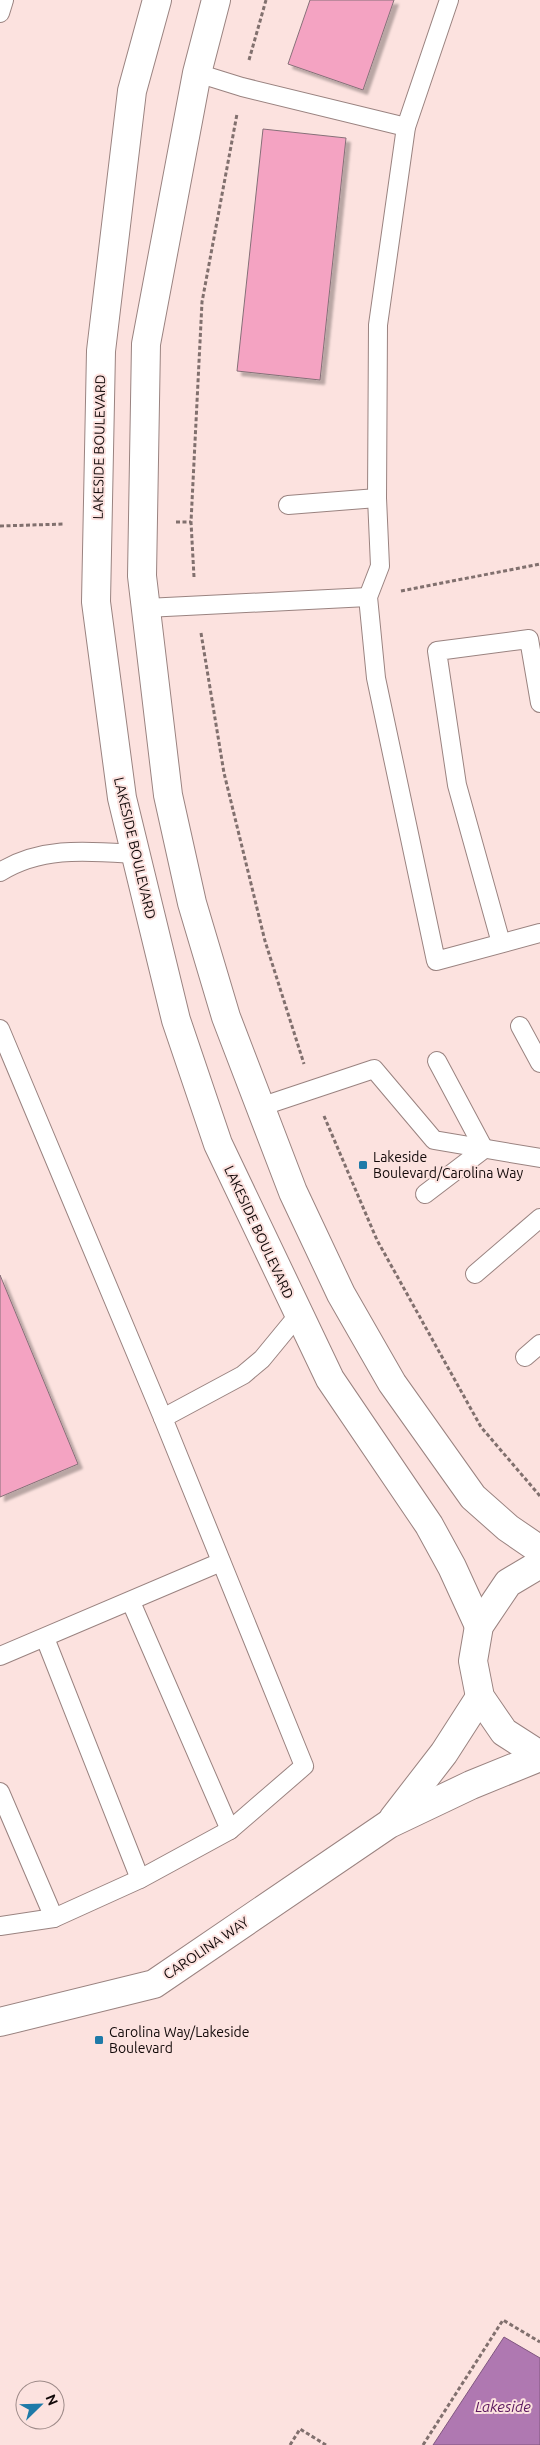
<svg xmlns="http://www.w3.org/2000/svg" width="540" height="2445" viewBox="0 0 540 2445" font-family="Ubuntu,sans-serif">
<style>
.water{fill:#af78b1;stroke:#80577f}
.building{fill:#f4a3c2;stroke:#867078;filter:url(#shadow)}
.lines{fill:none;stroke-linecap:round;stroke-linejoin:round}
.lane-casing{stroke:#9a8380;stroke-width:20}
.street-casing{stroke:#9a8380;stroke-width:30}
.secondary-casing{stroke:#9a8380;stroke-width:30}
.path{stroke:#81706e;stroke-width:3;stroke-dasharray:4 2.5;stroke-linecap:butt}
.lane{stroke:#fff;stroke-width:18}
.street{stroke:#fff;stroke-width:28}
.secondary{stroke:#fff;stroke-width:28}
.poi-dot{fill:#1e7aa8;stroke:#fce2df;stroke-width:2}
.labels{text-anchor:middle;stroke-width:4;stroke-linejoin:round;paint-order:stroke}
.street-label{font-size:14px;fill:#120909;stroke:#fce2df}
.poi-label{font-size:14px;fill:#120909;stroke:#fce2df;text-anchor:start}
.water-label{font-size:15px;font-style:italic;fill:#5b185f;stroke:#fce2df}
</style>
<defs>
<filter id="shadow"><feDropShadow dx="4.5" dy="4.5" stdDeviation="1" flood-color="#0004"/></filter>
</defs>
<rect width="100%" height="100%" fill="#fce2df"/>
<path class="water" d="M504 2337 540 2358V2445H433Z"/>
<g class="building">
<path d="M310 0H394L363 90 288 64Z"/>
<path d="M263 129 346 138 320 380 237 371Z"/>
<path d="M0 1275 78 1464 0 1497Z"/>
</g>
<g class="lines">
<defs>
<g id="lane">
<path d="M0 13 4 0"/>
<path d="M197 73 242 87 406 127"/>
<path d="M377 498 380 566 368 597 376 678 436 961 540 933"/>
<path d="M288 505 377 498 378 325 406 127 449 0"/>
<path d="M146 608 368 597"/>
<path d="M0 872C42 846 88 851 136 854"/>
<path d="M501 943 457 785 437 651 529 639 540 703"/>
<path d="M520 1026 540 1063"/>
<path d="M0 1029 163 1418"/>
<path d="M260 1107 374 1069 434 1140 540 1158"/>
<path d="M425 1194 484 1149 437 1061"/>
<path d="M475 1274 540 1218"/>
<path d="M525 1357 540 1344"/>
<path d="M131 1602 230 1830"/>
<path d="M45 1638 140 1879"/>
<path d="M0 1656 221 1562"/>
<path d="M0 1792 54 1918"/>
<path d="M0 1926 54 1918 140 1879 230 1830 304 1766 163 1418 243 1375 262 1359 299 1314"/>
</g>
<g id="street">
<path d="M393 1819 444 1753 480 1697"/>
<path d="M0 2022 154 1984 389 1824 471 1785 540 1757"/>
</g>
<g id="secondary">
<path d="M157 0 132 91 101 351 96 602 122 798 176 1020 218 1144 330 1379 429 1525 452 1567 479 1626"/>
<path d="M216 0 197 73 146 344 142 576 168 795 192 903 226 1017 293 1192 341 1294 392 1383 473 1497 508 1528 540 1550"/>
<path d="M540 1564 508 1583 479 1626 473 1661 480 1697 504 1732 540 1755"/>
</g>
</defs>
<use href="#lane" class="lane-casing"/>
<use href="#street" class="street-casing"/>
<use href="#secondary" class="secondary-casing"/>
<g class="path">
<path d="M249 60 266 0"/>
<path d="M176 522H191"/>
<path d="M0 526 64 524"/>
<path d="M194 577 191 522 202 302 237 114"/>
<path d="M401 591 540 564"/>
<path d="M201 633 224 773 265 941 304 1064"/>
<path d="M324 1116 377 1240 481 1427 540 1496"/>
<path d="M290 2445 300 2429 326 2445"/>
<path d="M423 2445 503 2320 540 2342"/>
</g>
<use href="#lane" class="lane"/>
<use href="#street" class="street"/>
<use href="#secondary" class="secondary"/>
</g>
<g class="poi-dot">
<rect x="358" y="1160" width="10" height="10" rx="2.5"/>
<rect x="94" y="2035" width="10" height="10" rx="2.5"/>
</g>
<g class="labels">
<g class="street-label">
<text transform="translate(99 447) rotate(-89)" y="5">LAKESIDE BOULEVARD</text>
<text transform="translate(135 848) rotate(77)" y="5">LAKESIDE BOULEVARD</text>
<text transform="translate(259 1232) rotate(65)" y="5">LAKESIDE BOULEVARD</text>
<text transform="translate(206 1948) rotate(-34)" y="5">CAROLINA WAY</text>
</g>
<g class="poi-label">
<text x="373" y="1162">Lakeside<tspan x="373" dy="16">Boulevard/Carolina Way</tspan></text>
<text x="109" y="2037">Carolina Way/Lakeside<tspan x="109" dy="16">Boulevard</tspan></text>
</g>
<g class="water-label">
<text x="503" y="2412">Lakeside</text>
</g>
</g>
<g transform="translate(40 2405) rotate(67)"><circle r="24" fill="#fce2df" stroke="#9e8b89"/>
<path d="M0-4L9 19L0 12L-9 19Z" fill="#1e7aa8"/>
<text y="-8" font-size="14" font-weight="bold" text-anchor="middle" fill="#120909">N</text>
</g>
</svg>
